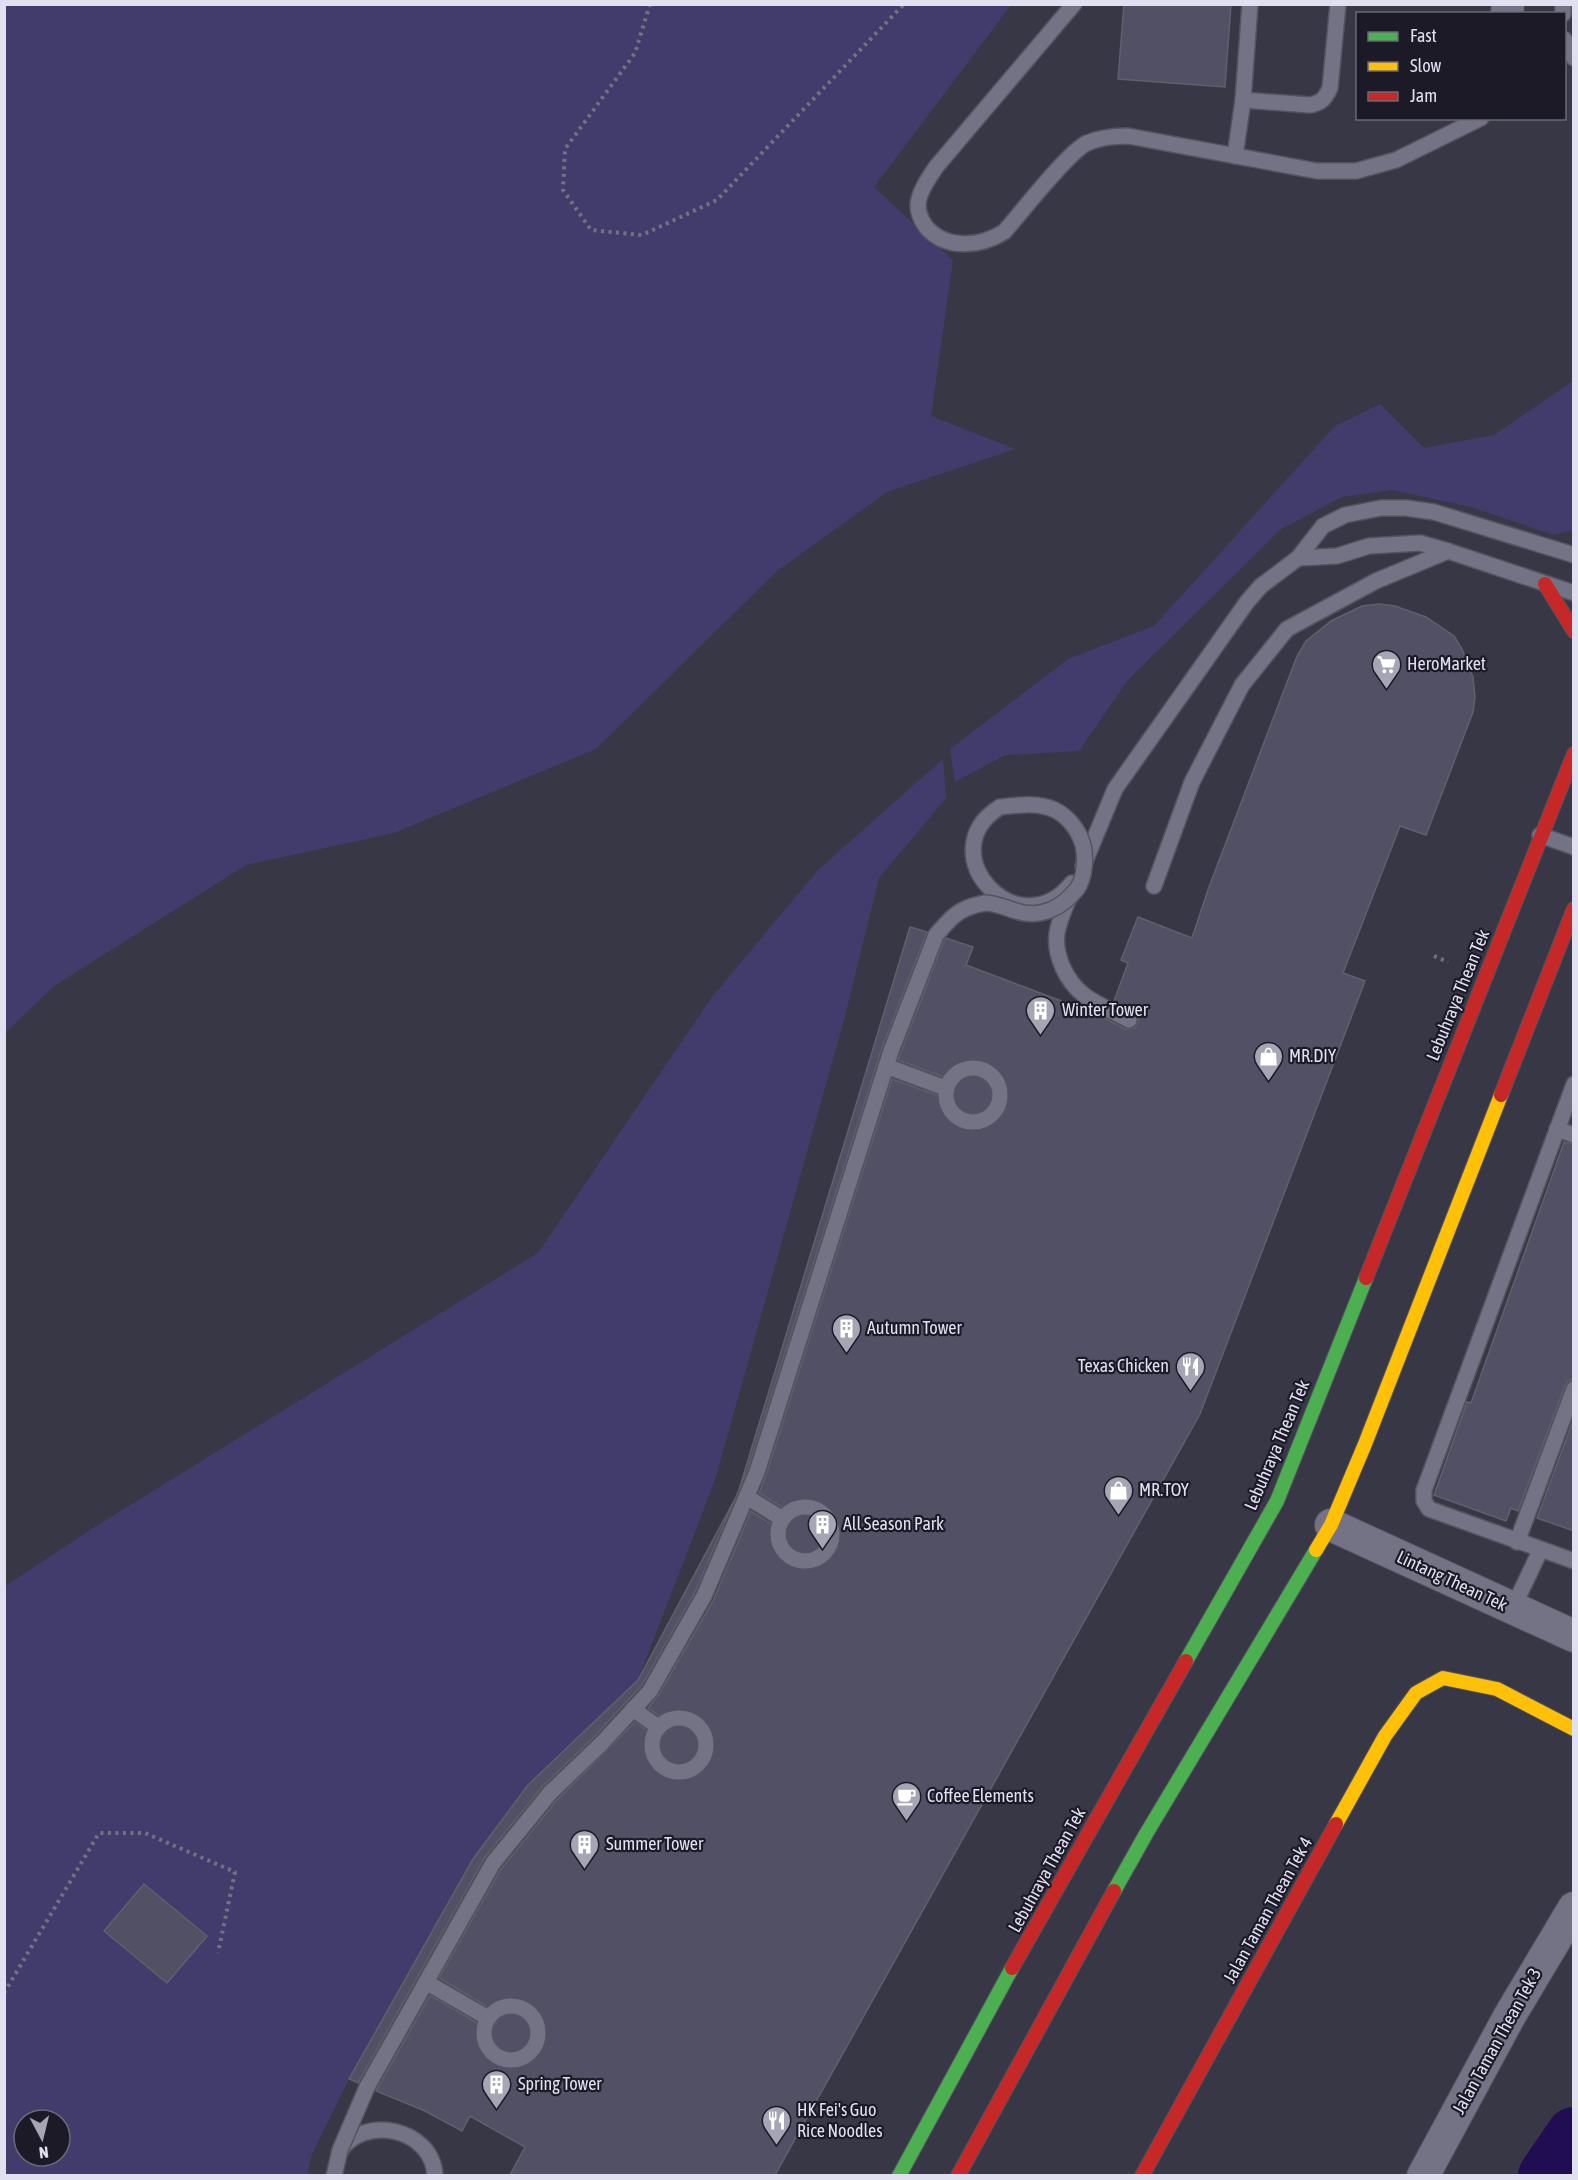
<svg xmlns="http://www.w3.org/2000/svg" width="1578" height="2180" viewBox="0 0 1578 2180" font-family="'Asap Condensed',sans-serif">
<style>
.green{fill:#423c6d;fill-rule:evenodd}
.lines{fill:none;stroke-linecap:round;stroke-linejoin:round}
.river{stroke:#210d51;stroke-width:56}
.building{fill:#525064;stroke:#60606b;stroke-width:1.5}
.lane-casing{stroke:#545360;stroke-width:18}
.street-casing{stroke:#545360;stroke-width:34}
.fast-casing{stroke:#545360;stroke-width:16}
.slow-casing{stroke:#545360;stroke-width:16}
.jam-casing{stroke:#545360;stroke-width:16}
.path{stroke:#747280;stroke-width:4;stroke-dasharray:3 4.5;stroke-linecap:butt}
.lane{stroke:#747285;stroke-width:15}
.street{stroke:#747285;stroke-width:32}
.fast{stroke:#4caf50;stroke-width:14}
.slow{stroke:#ffc107;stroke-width:14}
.jam{stroke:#c62828;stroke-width:14}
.lane-bridge-casing{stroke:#545360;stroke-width:18;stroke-linecap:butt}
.lane-bridge{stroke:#747285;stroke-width:15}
.labels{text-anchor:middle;stroke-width:4.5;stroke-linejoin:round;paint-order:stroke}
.poi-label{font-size:18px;fill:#e0e0f1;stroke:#1b1a26;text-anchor:start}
.street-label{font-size:18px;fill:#e0e0f1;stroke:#1b1a26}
</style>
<rect width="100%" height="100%" fill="#383745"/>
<g class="green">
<path d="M5 5H1011L874 187 953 260 931 416 1015 449 887 492 777 571 596 749 394 833 246 865 54 986 5 1033Z"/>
<path d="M1573 381V530L1554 535 1471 507 1392 490 1342 497 1281 529 1128 680 1079 751 1005 755 955 782 950 749 1068 659 1154 626 1335 426 1380 404 1424 448 1494 435Z"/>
<path d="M943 759 946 798 879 878 844 1020 715 1480 638 1680 528 1786 473 1859 349 2079 312 2154 307 2175 5 2176V1586L98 1525 538 1253 712 997 818 870ZM24 2120H60V2156H24Z"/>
</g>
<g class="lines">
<path class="river" d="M1546 2176 1574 2135"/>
</g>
<g class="building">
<path d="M1124 4H1231L1225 87 1118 79Z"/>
<path d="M1379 604 1395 606 1426 617 1454 636 1462 649 1473 677 1475 697 1473 712 1426 835 1400 826 1343 973 1365 981 1200 1414 775 2175H510L525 2147 470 2116 462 2131 425 2111 376 2091 430 1995 484 2027H492L496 2023 498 2017 493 2010 439 1978 501 1869 557 1800 635 1722 656 1737 666 1733 668 1727 667 1722 648 1708 658 1696 713 1601 751 1511 776 1527H785L790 1523V1514L787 1510 759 1493 766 1475 892 1079 942 1097 951 1096 954 1091V1086L949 1079 898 1060 944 940 946 938 973 947 966 965 1101 1016 1125 1029 1135 1028 1139 1020 1137 1014 1114 1001 1128 963 1121 960 1138 917 1192 938 1209 887 1297 656 1306 641 1331 621 1362 606Z"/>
<path d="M910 927 927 932 882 1048 748 1469 695 1592 642 1685 595 1736 543 1786 485 1857 358 2083 349 2079 473 1859 528 1785 638 1680 738 1493Z"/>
<path d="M1564 1142 1574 1144V1379L1568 1381 1565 1386 1518 1511 1511 1508 1506 1521 1434 1495 1467 1402 1471 1403Z"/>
<path d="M1574 1418V1531L1537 1518Z"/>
<path d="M144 1884 207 1936 167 1983 104 1931Z"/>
</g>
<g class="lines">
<defs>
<g id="lane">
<path d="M1074 4 936 167C929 178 919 191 918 205 918 214 921 220 926 227 946 250 980 247 1004 232 1021 213 1068 152 1087 143 1101 137 1114 136 1128 136L1317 171H1356L1396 160 1481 118"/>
<path d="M1563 4V14"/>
<path d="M1564 39 1574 58"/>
<path d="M1243 100 1310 105C1321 103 1325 99 1330 88L1338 4"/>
<path d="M1235 156 1243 100 1250 4"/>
<path d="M1298 558 1337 556 1369 546 1420 543 1448 551 1574 593"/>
<path d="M1000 807C928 852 1018 950 1072 883"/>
<path d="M1540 835 1574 847"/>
<path d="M1083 866 1115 789 1247 602 1261 586 1298 558 1323 526 1345 515 1381 508H1406L1434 512 1574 555"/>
<path d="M1154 886 1192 782 1242 685 1287 629 1376 581 1448 551"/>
<path d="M1071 893C1066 906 1059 920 1057 933 1054 955 1066 981 1084 995 1097 1005 1115 1012 1129 1020"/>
<path d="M886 1066 945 1088"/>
<circle cx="973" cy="1095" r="27"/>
<path d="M1574 1084 1424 1490V1501L1429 1509 1574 1561"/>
<path d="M1557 1129 1574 1135"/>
<path d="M747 1497 781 1518"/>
<circle cx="805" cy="1534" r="27"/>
<path d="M1517 1542 1574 1389"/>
<path d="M1513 1608 1540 1551"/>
<path d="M633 1709 658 1727"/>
<circle cx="679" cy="1745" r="27"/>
<path d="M426 1982 488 2018"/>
<circle cx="511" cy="2033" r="27"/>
<path d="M367 2087 493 1863 550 1793 602 1743 650 1691 704 1596 757 1472 891 1051 936 935"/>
<path d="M339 2153C362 2113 433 2128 435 2176"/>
</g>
<g id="street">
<path d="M1507 14 1508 4"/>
<path d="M1331 1525 1574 1636"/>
<path d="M1423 2176 1509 2017 1574 1908"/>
</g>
<g id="fast">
<path d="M1186 1661 1277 1501 1366 1278"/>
<path d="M1114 1891 1146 1834 1316 1550"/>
<path d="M899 2176 1012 1968"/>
</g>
<g id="slow">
<path d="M1316 1550 1331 1525 1365 1444 1501 1095"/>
<path d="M1336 1824 1385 1736 1416 1693 1443 1678 1497 1689 1574 1729"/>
</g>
<g id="jam">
<path d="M1545 584 1574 631"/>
<path d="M1501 1095 1574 909"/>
<path d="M1366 1278 1574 754"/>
<path d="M1012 1968 1186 1661"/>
<path d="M958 2176 1114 1891"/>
<path d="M1142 2176 1336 1824"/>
</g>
</defs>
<use href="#lane" class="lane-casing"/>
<use href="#street" class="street-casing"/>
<use href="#fast" class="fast-casing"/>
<use href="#slow" class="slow-casing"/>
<use href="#jam" class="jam-casing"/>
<g class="path">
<path d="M650 4 635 53 565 149 563 190 591 230 642 235 717 200 904 4"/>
<path d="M1434 956 1448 962"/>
<path d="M4 1993 99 1833H145L235 1872 218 1953"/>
</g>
<use href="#lane" class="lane"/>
<use href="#street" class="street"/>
<use href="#fast" class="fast"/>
<use href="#slow" class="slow"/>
<use href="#jam" class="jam"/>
<defs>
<g id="lane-bridge">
<path d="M936 935C945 925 954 913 967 908 972 906 979 904 985 903 995 903 1006 908 1016 911 1040 919 1062 908 1077 889 1085 878 1086 858 1083 845 1079 831 1069 817 1055 810 1038 802 1018 805 1000 807"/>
<path d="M334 2176 340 2150 367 2087"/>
</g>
</defs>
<use href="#lane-bridge" class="lane-bridge-casing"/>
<use href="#lane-bridge" class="lane-bridge"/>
</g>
<defs>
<symbol id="supermarket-pin" viewBox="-11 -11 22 30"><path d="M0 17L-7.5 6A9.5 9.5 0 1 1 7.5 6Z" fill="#a5a5b5" stroke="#1b1a26"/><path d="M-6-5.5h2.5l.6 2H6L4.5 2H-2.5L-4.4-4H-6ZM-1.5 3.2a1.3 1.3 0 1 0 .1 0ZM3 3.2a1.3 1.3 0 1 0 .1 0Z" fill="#fff"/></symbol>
<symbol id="building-pin" viewBox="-11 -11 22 30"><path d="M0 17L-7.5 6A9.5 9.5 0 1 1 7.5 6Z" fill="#a5a5b5" stroke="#1b1a26"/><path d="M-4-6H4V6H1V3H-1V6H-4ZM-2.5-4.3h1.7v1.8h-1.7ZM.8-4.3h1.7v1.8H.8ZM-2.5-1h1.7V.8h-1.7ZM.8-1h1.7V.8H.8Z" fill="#fff"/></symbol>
<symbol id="shop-pin" viewBox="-11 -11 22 30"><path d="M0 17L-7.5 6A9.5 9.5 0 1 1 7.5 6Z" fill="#a5a5b5" stroke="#1b1a26"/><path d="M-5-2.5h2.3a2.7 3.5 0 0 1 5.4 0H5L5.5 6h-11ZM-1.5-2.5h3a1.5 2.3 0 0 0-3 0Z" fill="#fff"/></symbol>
<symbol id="restaurant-pin" viewBox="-11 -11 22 30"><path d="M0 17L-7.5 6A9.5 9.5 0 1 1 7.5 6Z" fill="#a5a5b5" stroke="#1b1a26"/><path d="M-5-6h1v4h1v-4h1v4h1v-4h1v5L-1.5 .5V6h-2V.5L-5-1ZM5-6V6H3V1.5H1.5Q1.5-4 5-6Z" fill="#fff"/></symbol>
<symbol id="cafe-pin" viewBox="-11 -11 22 30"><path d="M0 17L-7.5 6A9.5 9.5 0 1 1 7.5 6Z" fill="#a5a5b5" stroke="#1b1a26"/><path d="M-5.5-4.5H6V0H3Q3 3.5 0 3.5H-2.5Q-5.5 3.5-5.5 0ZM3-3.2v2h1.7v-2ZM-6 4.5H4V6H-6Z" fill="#fff"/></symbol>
</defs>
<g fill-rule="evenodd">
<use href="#supermarket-pin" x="1370" y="648" width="33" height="45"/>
<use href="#building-pin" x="1024" y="994" width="33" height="45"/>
<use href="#shop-pin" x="1252" y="1040" width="33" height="45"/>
<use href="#building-pin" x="830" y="1312" width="33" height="45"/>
<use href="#restaurant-pin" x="1174" y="1350" width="33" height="45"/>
<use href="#shop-pin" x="1102" y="1474" width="33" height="45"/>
<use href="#building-pin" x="806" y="1508" width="33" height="45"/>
<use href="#cafe-pin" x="890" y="1780" width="33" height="45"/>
<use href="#building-pin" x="568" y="1828" width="33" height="45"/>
<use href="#building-pin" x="480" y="2068" width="33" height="45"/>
<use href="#restaurant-pin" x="760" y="2104" width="33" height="45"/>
</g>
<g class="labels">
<g class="poi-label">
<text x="1407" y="670">HeroMarket</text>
<text x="1062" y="1016">Winter Tower</text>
<text x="1289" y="1062">MR.DIY</text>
<text x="867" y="1334">Autumn Tower</text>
<text x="1169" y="1372" text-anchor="end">Texas Chicken</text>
<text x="1139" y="1496">MR.TOY</text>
<text x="843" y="1530">All Season Park</text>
<text x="927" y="1802">Coffee Elements</text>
<text x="606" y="1850">Summer Tower</text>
<text x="518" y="2090">Spring Tower</text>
<text x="797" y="2116">HK Fei's Guo<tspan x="797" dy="21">Rice Noodles</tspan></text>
</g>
<g class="street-label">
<text transform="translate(1458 995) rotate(-68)" y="6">Lebuhraya Thean Tek</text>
<text transform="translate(1277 1445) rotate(-67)" y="6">Lebuhraya Thean Tek</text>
<text transform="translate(1452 1581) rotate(25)" y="6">Lintang Thean Tek</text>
<text transform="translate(1047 1870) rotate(-61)" y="6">Lebuhraya Thean Tek</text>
<text transform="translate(1268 1910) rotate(-61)" y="6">Jalan Taman Thean Tek 4</text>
<text transform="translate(1497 2041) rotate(-61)" y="6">Jalan Taman Thean Tek 3</text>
</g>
</g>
<rect width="1578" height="2180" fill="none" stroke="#e0e0f1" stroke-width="12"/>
<rect x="1356" y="12" width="210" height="108" fill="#1b1a26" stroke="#6a6977" stroke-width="1.5"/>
<rect x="1368" y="32" width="30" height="9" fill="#4caf50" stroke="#6a6977" stroke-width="1.5"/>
<text x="1410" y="42" font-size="18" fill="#e0e0f1">Fast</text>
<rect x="1368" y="62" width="30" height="9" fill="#ffc107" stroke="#6a6977" stroke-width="1.5"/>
<text x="1410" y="72" font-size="18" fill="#e0e0f1">Slow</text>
<rect x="1368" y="92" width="30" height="9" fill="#c62828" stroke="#6a6977" stroke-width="1.5"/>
<text x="1410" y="102" font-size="18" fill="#e0e0f1">Jam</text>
<g transform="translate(42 2138) rotate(173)"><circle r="28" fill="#1b1a26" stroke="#6a6977" stroke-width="1.5"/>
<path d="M0-4.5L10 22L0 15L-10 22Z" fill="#a5a5b5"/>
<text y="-9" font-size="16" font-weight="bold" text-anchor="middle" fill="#e0e0f1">N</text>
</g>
</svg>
